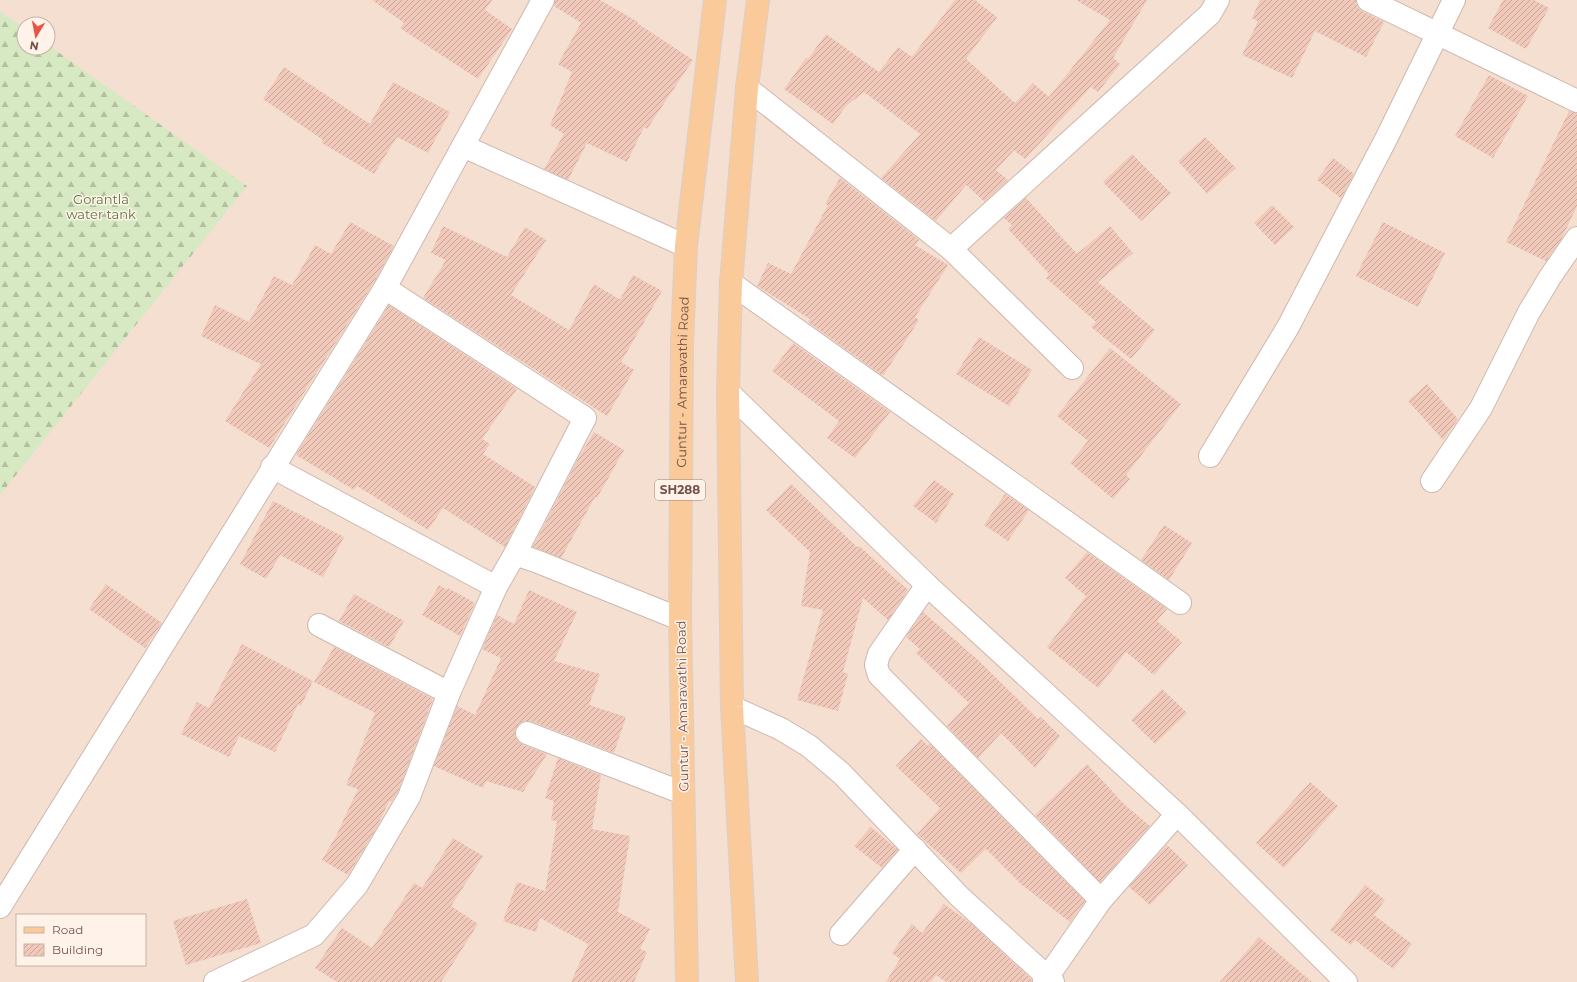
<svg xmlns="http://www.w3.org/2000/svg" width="1577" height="982" viewBox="0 0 1577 982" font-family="Montserrat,sans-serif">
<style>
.residential{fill:#f4dfd1;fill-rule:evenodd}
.forest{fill:url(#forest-firs)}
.building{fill:url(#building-hatch)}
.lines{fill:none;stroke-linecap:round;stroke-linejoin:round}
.minor-casing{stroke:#cfb7ad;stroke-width:24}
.tertiary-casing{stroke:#cfb7ad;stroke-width:24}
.primary-casing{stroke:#d8cfcc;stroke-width:24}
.minor{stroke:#fff;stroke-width:22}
.tertiary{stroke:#fff;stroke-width:22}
.primary{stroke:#fbca9b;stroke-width:22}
.labels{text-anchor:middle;stroke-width:3;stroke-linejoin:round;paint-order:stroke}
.shield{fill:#fff3e9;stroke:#9e8279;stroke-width:1}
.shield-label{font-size:12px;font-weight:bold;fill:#745249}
.park-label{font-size:13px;fill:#5a7942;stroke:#fff3e9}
.street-label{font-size:13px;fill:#745249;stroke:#fff3e9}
</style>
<defs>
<pattern id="forest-firs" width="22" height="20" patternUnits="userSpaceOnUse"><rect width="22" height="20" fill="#d7e9c2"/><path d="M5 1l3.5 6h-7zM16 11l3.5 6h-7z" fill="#b3bfa0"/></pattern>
<pattern id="building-hatch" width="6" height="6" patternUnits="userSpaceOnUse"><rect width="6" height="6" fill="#f1c9bb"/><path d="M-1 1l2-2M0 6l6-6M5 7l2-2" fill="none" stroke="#c8a69a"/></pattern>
</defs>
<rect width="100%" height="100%" fill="#fcefe3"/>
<path class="residential" d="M0 0H1577V982H0ZM24 24H48V48H24ZM17 915H145V965H17Z"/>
<path class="forest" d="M0 11 24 28V48H48V45L247 186 0 495Z"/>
<g class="building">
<path d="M372 0H492L485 10 512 29 478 79 400 28 404 23Z"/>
<path d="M555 0H600L638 22 637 23 693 60 647 129 644 127 627 162 587 143 568 180 544 169 564 134 550 125 572 72 558 64 581 23 554 6Z"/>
<path d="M955 0H975L997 17 966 59 1015 103 1033 83 1049 97 1110 20 1076 0H1147L1113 58 1120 64 1098 92 1091 87 1025 159 1014 150 996 170 1008 180 985 202 966 185 936 221 881 178 920 134 864 92 846 106 833 124 784 89 806 58 808 59 826 34 879 72 898 47 912 57Z"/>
<path d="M1260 0H1356L1357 7 1362 11 1384 22 1366 57 1315 31 1292 78 1242 55 1258 21 1252 18Z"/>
<path d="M1503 0H1534L1549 8 1526 49 1488 28Z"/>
<path d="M284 67 370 124 393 82 450 112 428 153 397 137 374 174 322 143 323 140 263 99Z"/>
<path d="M1489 75 1528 96 1493 158 1455 136Z"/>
<path d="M1569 111 1577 113V206L1562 238 1546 261 1506 242Z"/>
<path d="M1205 137 1236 168 1207 194 1178 161Z"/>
<path d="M1132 154 1171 193 1141 221 1103 182Z"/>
<path d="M1333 158 1354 174 1341 198 1317 180Z"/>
<path d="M840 178 919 240 915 245 948 265 915 317 919 320 883 376 808 322 810 319 757 286 768 263 791 274 828 205 825 204Z"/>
<path d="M1026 198 1077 254 1110 226 1133 253 1098 282 1155 330 1131 359 1091 327 1096 322 1046 278 1049 274 1008 229 1012 225 1004 218Z"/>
<path d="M1272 205 1294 227 1275 245 1254 223Z"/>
<path d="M350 222 394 246 374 282 269 448 225 421 261 364 201 336 215 305 249 322 274 276 292 285 315 245 331 254Z"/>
<path d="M1383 222 1445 253 1418 307 1356 276Z"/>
<path d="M443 226 507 257 525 227 546 240 511 295 569 330 594 284 619 299 621 298 633 275 662 291 621 362 634 370 607 416 423 298 446 260 431 253Z"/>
<path d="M389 305 517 389 482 439 490 444 483 454 535 487 505 547 443 508 428 530 357 486 354 490 296 455Z"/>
<path d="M979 337 1032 370 1009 406 956 374Z"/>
<path d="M793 343 890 412 855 458 827 438 839 421 772 371Z"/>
<path d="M1110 348 1181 404 1126 475 1130 479 1113 499 1070 463 1088 441 1057 416Z"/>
<path d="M1427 384 1458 419 1443 440 1408 401Z"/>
<path d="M594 432 624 450 597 498 595 497 561 558 533 547 579 457Z"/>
<path d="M934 480 954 494 936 523 913 506Z"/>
<path d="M791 484 857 547 859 546 908 590 888 620 863 598 843 672 848 674 838 711 797 700 823 610 801 606 810 552 766 510Z"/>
<path d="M1005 494 1029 510 1008 541 984 525Z"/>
<path d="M273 501 344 537 323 577 280 555 266 579 240 564Z"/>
<path d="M1164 525 1192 543 1169 580 1141 560Z"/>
<path d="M1087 552 1167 609 1157 621 1182 642 1154 675 1126 652 1098 688 1047 647 1086 596 1065 578Z"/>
<path d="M106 584 162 623 145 648 89 609Z"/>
<path d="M439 585 447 590 448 588 475 603 460 636 422 615Z"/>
<path d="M529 590 577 612 554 661 600 674 589 705 626 717 614 753 531 721H525L519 723 516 728 515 735 518 741 523 745 547 754 523 792 486 781 483 788 434 766 457 706 475 715 501 658 482 649 497 615 514 624Z"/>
<path d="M354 594 404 621 389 647 339 621Z"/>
<path d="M923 612 978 660 1038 719 1041 717 1060 736 1035 768 1001 733 978 758 947 726 969 703 916 653 920 649 906 637Z"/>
<path d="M242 644 313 681 301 706 298 704 275 752 239 736 229 757 181 734 197 702 209 708Z"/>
<path d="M334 647 433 699 398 792 391 802 389 801 377 827 348 875 322 860 336 836 358 789 346 785 375 713 314 682Z"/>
<path d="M1162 689 1187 713 1155 744 1131 720Z"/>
<path d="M921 739 928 746 930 744 1085 901 1070 922 1022 885 986 849 961 873 917 834 940 808 896 766Z"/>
<path d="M558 758 601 775 592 829 630 836 618 912 650 929 640 949 647 952 634 982H571L588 944 540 918 536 932 503 921 517 882 545 891 557 821 551 820 554 801 545 798Z"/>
<path d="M1087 764 1125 805 1150 826 1100 882 1035 815Z"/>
<path d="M1310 782 1338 806 1284 868 1256 843Z"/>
<path d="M871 827 898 850 882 868 854 846Z"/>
<path d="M453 838 483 856 451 906 478 924 441 982H337L315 968 342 928 372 948 414 883 422 888Z"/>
<path d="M1167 845 1188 865 1150 905 1129 887Z"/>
<path d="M1365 885 1385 900 1374 915 1412 944 1393 969 1355 940 1351 945 1330 930Z"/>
<path d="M247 899 261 943 186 965 173 921Z"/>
<path d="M944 904 973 925 1032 980V982H946L936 975 931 982H886L900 959 892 953 912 924 922 933Z"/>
<path d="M1259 937 1312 982H1220Z"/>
</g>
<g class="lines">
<defs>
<g id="minor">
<path d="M1368 0 1577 101"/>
<path d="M747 88 951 249 1072 368"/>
<path d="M463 146 686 246"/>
<path d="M951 249 1210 14 1218 0"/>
<path d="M731 283 1180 603"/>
<path d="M385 288 585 418 515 554"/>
<path d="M1210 456 1288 327 1387 137 1454 0"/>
<path d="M272 467 496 587"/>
<path d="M1432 481 1481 408 1529 312 1550 277 1577 238"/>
<path d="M927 585 879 654 876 665 879 675 1101 900"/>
<path d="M319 625 449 693"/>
<path d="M732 707 781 729 809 746 841 773 960 897 1053 982"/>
<path d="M527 733 683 793"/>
<path d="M0 907 385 288 543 0"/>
<path d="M841 934 915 849"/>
<path d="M1044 982 1101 900 1177 814"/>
</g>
<g id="tertiary">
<path d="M728 392 927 585 1177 814 1346 982"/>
<path d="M215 982 314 935 357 885 409 797 449 693 496 587 515 554 536 561 680 619"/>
</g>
<g id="primary">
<path id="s1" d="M687 982 680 619 682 343 686 246 715 0"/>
<path d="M747 982 732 707 728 392 731 283 747 88 758 0"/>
</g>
</defs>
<use href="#minor" class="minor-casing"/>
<use href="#tertiary" class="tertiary-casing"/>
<use href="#primary" class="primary-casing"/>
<use href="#minor" class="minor"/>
<use href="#tertiary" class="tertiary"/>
<use href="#primary" class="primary"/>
</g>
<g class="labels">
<rect class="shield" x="655" y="480" width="50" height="20" rx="3"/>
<g class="shield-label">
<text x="680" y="494">SH288</text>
</g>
<g class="park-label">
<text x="101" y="204">Gorantla<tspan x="101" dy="15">water tank</tspan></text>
</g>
<g class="street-label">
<text dy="5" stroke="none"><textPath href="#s1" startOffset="600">Guntur - Amaravathi Road</textPath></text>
<text transform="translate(682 706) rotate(-91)" y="5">Guntur - Amaravathi Road</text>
</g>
</g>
<rect x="16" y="914" width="130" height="52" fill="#fff3e9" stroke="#c7b3a9"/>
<rect x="24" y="927" width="20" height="6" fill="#fbca9b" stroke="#c7b3a9"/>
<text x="52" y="934" font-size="12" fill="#745249">Road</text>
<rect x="24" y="944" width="20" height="12" fill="url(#building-hatch)" stroke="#c7b3a9"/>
<text x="52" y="954" font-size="12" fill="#745249">Building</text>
<g transform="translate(36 36) rotate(190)"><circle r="19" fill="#fff3e9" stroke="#c7b3a9"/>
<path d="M0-3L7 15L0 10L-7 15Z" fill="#e65548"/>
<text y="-6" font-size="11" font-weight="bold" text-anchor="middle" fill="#745249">N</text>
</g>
</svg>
